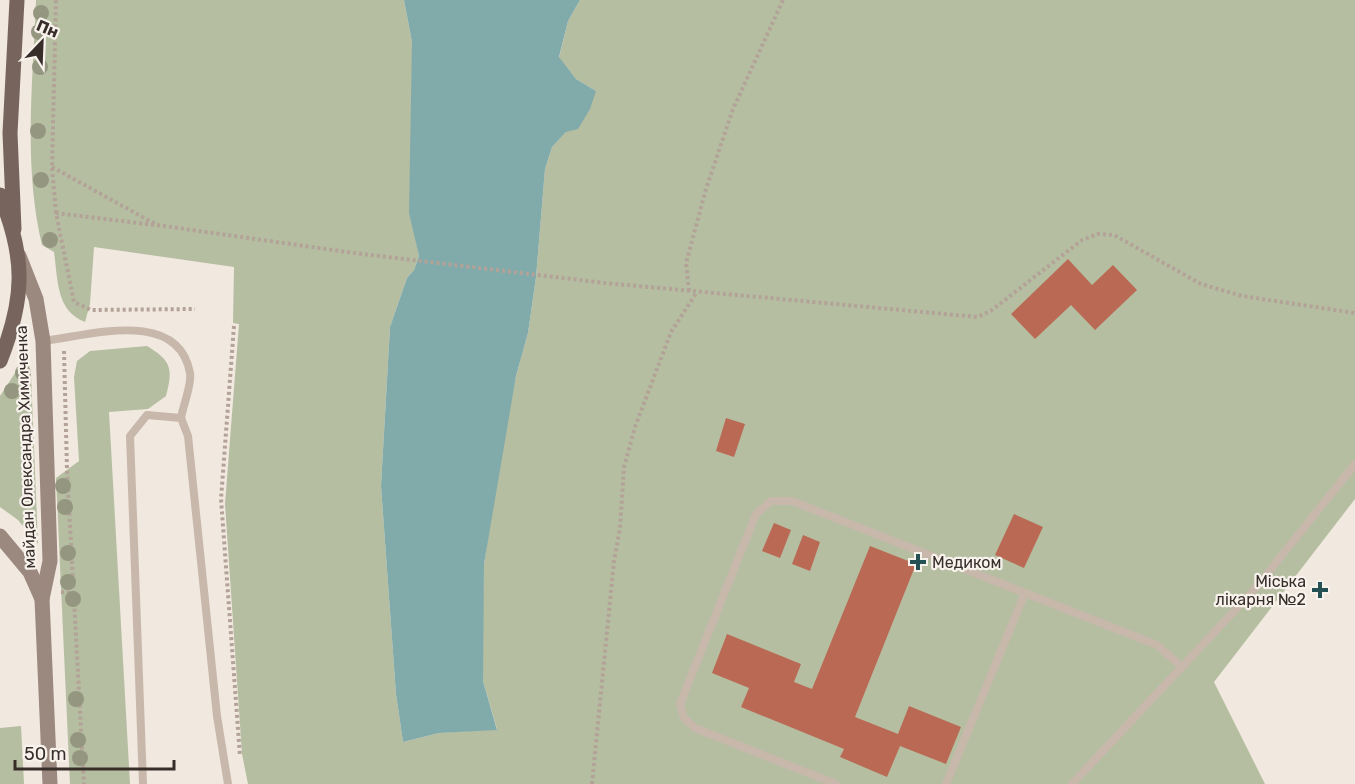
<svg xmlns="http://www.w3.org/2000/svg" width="1355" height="784" viewBox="0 0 1355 784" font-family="Rubik,sans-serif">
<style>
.green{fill:#b5bea1}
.water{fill:#81aaab}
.building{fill:#ba6a54}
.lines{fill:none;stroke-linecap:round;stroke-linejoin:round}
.path{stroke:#b3a297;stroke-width:4;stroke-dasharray:3 3;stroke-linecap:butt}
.lane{stroke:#c8b8ac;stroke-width:8}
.secondary{stroke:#9b887e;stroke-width:15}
.primary{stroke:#77655d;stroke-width:15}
.tree{fill:#94967f}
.poi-dot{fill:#245254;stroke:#f8f2ec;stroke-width:2}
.labels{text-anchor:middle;stroke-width:4.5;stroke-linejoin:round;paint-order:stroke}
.street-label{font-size:16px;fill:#372e2a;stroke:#f8f2ec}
.poi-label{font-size:16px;fill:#372e2a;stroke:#f8f2ec;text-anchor:start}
</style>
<rect width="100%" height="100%" fill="#f1e8df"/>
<g class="green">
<path d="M36 0H404L412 42 415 236 419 256 414 270 407 278 390 327 381 486 396 694 403 742 439 733 497 729 483 681 482 630 484 564 499 463 516 376 528 333 536 277 545 169 552 147 566 132 596 91 576 79 559 58 568 21 580 0H1355V499L1214 682 1265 784H248L242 754 225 504 239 324 233 323 234 267 94 247 90 304 85 322C56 311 58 280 54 252L42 245C23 166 33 81 36 0Z"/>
<path d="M147 346C172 361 173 369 166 396L148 409 109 412 130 784H70L56 478 79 461 74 377 77 361 90 351Z"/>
<path d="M25 363 29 366 31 375 38 544 18 520 0 507V396L19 367Z"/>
<path d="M21 726 24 784H0V728Z"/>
</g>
<path class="water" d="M404 0H580L568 21 559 57 576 79 596 91 590 109 578 129 566 132 552 147 545 169 536 277 528 333 516 376 484 564 483 681 497 730 439 733 403 742 396 694 381 486 390 327 407 278 414 270 419 256 409 213 412 42Z"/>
<g class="building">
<path d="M1068 259 1092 285 1113 265 1137 290 1095 330 1071 305 1035 339 1011 314Z"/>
<path d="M726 418 745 424 734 457 716 451Z"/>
<path d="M1014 514 1043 527 1024 568 995 555Z"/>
<path d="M774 523 791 530 780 558 762 551Z"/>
<path d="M803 535 820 542 810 571 792 564Z"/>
<path d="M870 546 916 564 855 717 898 734 909 706 961 727 946 764 900 746 887 777 840 757 844 749 741 707 749 688 712 673 727 634 801 664 794 682 812 689Z"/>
</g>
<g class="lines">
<g class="path">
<path d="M52 167 157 225 354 253 605 283 978 317 992 310 1082 240 1098 234 1114 235 1201 284 1242 296 1355 313"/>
<path d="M56 213 52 167 56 0"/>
<path d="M154 225 56 213 74 302 91 310 195 309"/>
<path d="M689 291 686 263 706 189 733 109 783 0"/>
<path d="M234 326 221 499 240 756"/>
<path d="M64 351 67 470 84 784"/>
<path d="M61 592 74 593"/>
<path d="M592 784 614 561 620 529 624 467 635 427 671 332 697 292"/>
</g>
<g class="lane">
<path d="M43 341C88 336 178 307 190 373 192 385 183 405 181 418"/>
<path d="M143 784 130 436 147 415 181 418 188 436 217 716 228 784"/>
<path d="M836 784 695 728 684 718 680 704 756 514 771 501H792L1157 645 1182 667"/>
<path d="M946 784 1025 593"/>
<path d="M1072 784 1254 590 1355 464"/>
</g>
<g class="secondary">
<path d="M19 256 36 299 43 341 50 561 42 599"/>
<path d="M0 536 30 572 42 599 50 784"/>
</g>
<g class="primary">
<path d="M0 195C26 258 25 298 0 361"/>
<path d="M14 229 10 133 17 0"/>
</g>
</g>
<g class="tree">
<circle cx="41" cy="13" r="8"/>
<circle cx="39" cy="32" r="8"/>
<circle cx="40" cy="67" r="8"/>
<circle cx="38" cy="131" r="8"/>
<circle cx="41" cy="180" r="8"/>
<circle cx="50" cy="240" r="8"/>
<circle cx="23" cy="373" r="8"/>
<circle cx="12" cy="391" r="8"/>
<circle cx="63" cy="486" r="8"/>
<circle cx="65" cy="507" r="8"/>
<circle cx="68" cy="553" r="8"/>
<circle cx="68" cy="582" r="8"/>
<circle cx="73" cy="599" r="8"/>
<circle cx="76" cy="699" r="8"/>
<circle cx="78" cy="740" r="8"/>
<circle cx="80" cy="758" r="8"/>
</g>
<g class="poi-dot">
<path d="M915 553h6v6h6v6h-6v6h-6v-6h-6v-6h6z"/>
<path d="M1317 581h6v6h6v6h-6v6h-6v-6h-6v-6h6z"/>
</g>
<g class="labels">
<g class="street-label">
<text transform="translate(25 447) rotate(-92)" y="6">майдан Олександра Химиченка</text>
</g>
<g class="poi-label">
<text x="932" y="568">Медиком</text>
<text x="1306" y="587" text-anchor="end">Міська<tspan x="1306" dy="18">лікарня №2</tspan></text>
</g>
</g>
<g transform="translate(42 42) rotate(23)" stroke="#f8f2ec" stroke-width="4.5" paint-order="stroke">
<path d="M0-4.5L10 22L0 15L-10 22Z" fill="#372e2a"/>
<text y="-9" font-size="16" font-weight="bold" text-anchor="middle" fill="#372e2a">Пн</text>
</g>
<path d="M15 760v9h159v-9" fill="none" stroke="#372e2a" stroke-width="3"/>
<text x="24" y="760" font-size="18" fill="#372e2a" stroke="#f8f2ec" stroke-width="4.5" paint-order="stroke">50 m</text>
</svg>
